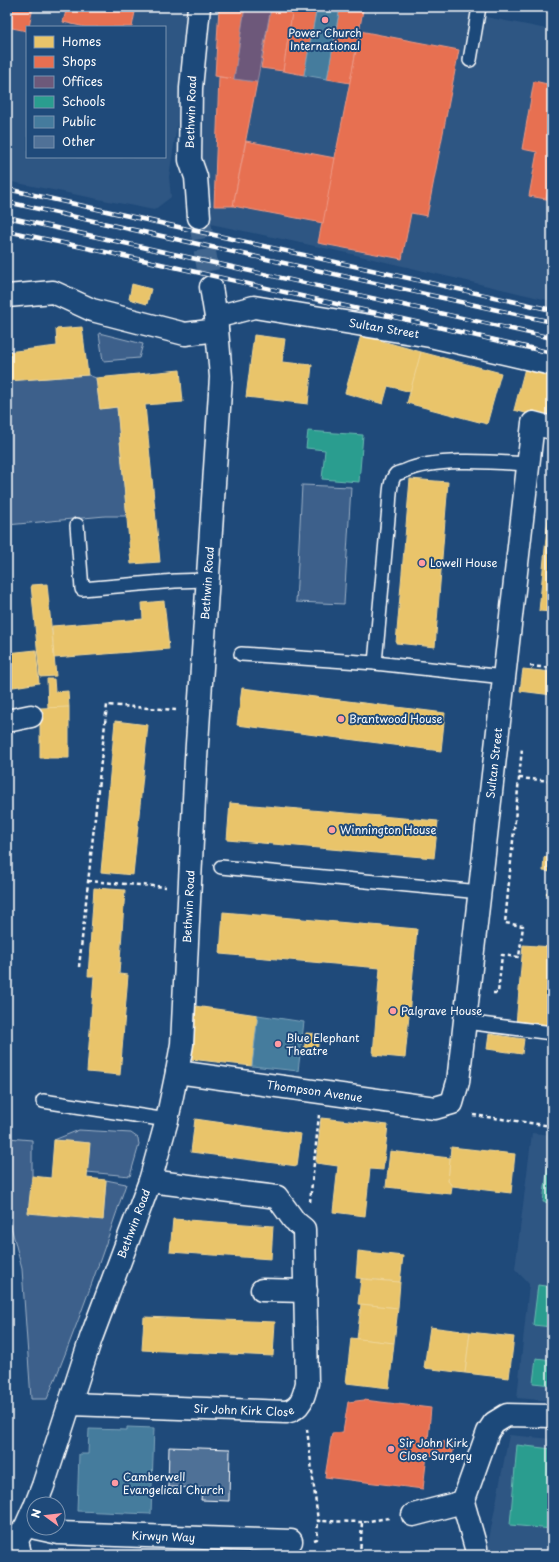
<svg xmlns="http://www.w3.org/2000/svg" width="559" height="1562" viewBox="0 0 559 1562" font-family="'Playpen Sans',sans-serif">
<style>
.built{fill:#2e5683;fill-rule:evenodd}
.green{fill:#3c618b;stroke:#9eb0c5}
.homes{fill:#e9c46a;stroke:#f0d697}
.shops{fill:#e76f51;stroke:#ee9a85}
.offices{fill:#6d597a;stroke:#998ba2}
.schools{fill:#2a9d8f;stroke:#6abab1}
.public{fill:#457b9d;stroke:#7da3ba}
.building{fill:#507197;stroke:#fff}
.lines{fill:none;stroke-linecap:round;stroke-linejoin:round}
.street-tunnel{stroke:#41658e;stroke-width:22;stroke-dasharray:22 11;stroke-linecap:butt}
.lane-casing{stroke:#fff;stroke-width:16}
.street-casing{stroke:#fff;stroke-width:25}
.path{stroke:#fff;stroke-width:2.5;stroke-dasharray:4 3;stroke-linecap:butt}
.lane{stroke:#1f4a7a;stroke-width:13}
.street{stroke:#1f4a7a;stroke-width:22}
.rail-casing{stroke:#fff;stroke-width:4.5}
.rail{stroke:#1f4a7a;stroke-width:3;stroke-dasharray:9;stroke-linecap:butt}
.poi-dot{fill:#ff9aa2;stroke:#1f4a7a;stroke-width:1.5}
.labels{text-anchor:middle;stroke-width:4;stroke-linejoin:round;paint-order:stroke}
.poi-label{font-size:11px;fill:#fff;stroke:#1f4a7a;text-anchor:start}
.street-label{font-size:11px;fill:#fff;stroke:#1f4a7a}
</style>
<rect width="100%" height="100%" fill="#1f4a7a"/>
<filter id="ink" filterUnits="userSpaceOnUse"><feTurbulence type="fractalNoise" baseFrequency=".025" numOctaves="2"/><feDisplacementMap in="SourceGraphic" scale="8" xChannelSelector="R" yChannelSelector="G"/><feConvolveMatrix kernelMatrix="1 2 1 2 8 2 1 2 1" color-interpolation-filters="sRGB"/></filter>
<g filter="url(#ink)">
<g class="built">
<path d="M7 7H192L179 113 169 177 171 197 154 210 7 181ZM27 27H165V157H27Z"/>
<path d="M210 7H435L552 30V301L343 252 206 223 189 209Z"/>
<path d="M532 1133 552 1135V1401L517 1398 529 1284 515 1269Z"/>
<path d="M509 1435 552 1439V1555H486Z"/>
</g>
<g class="green">
<path d="M99 333 143 344 139 358 103 361Z"/>
<path d="M88 375 96 378 100 409 117 407 127 516H105L7 525V381Z"/>
<path d="M302 485 351 487 344 604 296 602Z"/>
<path d="M79 1130 131 1133 138 1138 139 1145 130 1176 87 1172 89 1143 54 1140Z"/>
<path d="M8 1138 32 1140V1176L103 1220 106 1180 126 1184C102 1257 76 1329 47 1399H31L22 1269 7 1211Z"/>
</g>
<g class="homes">
<path d="M132 284 151 289 147 304 129 299Z"/>
<path d="M82 327 88 375 7 381V352L57 346 56 329Z"/>
<path d="M254 335 285 339 282 362 312 365 308 404 246 397Z"/>
<path d="M361 335 421 352 411 392 388 386 383 404 345 393Z"/>
<path d="M421 352 501 373 487 424 407 403Z"/>
<path d="M525 368 552 375V420L514 410Z"/>
<path d="M180 370 183 402 145 405 160 562 131 564 117 407 100 409 96 378Z"/>
<path d="M410 479 448 482 435 647 396 643Z"/>
<path d="M548 517H552V612L539 611Z"/>
<path d="M47 584 56 676 40 677 31 585Z"/>
<path d="M164 601 169 649 54 658 52 626 143 619 142 603Z"/>
<path d="M36 650 39 683 7 688V653Z"/>
<path d="M523 669 552 672V695L520 691Z"/>
<path d="M47 679H54L55 692 68 691 69 707 48 709Z"/>
<path d="M242 688 445 713 441 751 237 725Z"/>
<path d="M69 707V758H40V708Z"/>
<path d="M115 721 148 725 133 875 101 872Z"/>
<path d="M230 803 438 821 434 858 227 840Z"/>
<path d="M544 857H552V872L543 871Z"/>
<path d="M94 888 125 890 119 974 128 975 120 1075 87 1072 94 976H88Z"/>
<path d="M552 888V900L546 893Z"/>
<path d="M223 912 417 929 405 1058 373 1055 380 968 220 954Z"/>
<path d="M523 945 552 947V1028L516 1024Z"/>
<path d="M195 1006 258 1015 252 1066 190 1059Z"/>
<path d="M306 1033 319 1034 317 1054 304 1053Z"/>
<path d="M489 1034 524 1039 522 1054 487 1049Z"/>
<path d="M321 1118 388 1125 383 1170 370 1169 365 1216 333 1212 338 1166 316 1163Z"/>
<path d="M195 1119 301 1134 297 1166 191 1152Z"/>
<path d="M54 1140 90 1143 87 1178 106 1180 103 1220 28 1213 32 1176 51 1178Z"/>
<path d="M451 1147 515 1154 511 1193 452 1186 448 1181Z"/>
<path d="M390 1151 450 1158 448 1181 452 1186 451 1194 386 1187Z"/>
<path d="M173 1219 273 1226 271 1259 170 1252Z"/>
<path d="M358 1251 403 1256 400 1282 356 1278Z"/>
<path d="M361 1279 400 1282 398 1308 358 1304Z"/>
<path d="M361 1304 398 1308 394 1343 357 1339Z"/>
<path d="M144 1317 275 1322 273 1356 142 1350Z"/>
<path d="M430 1327 470 1332 465 1373 424 1368Z"/>
<path d="M470 1332 514 1337 509 1378 465 1373Z"/>
<path d="M351 1338 394 1343 389 1388 346 1383Z"/>
</g>
<g class="shops">
<path d="M7 7H33L29 27H27V31L7 27Z"/>
<path d="M67 7H136L132 27H85L63 22Z"/>
<path d="M219 7H245L234 79 215 76Z"/>
<path d="M271 7H293L283 71 261 68Z"/>
<path d="M293 7H317L304 75 283 71Z"/>
<path d="M340 7 363 10 350 83 327 79Z"/>
<path d="M360 31 459 50 427 216 411 213 402 259 318 243Z"/>
<path d="M219 77 257 82 233 206H214Z"/>
<path d="M534 81 552 85V171L546 199 529 196 537 152 522 149Z"/>
<path d="M246 141 335 158 323 223 233 206Z"/>
<path d="M552 171V200L546 199Z"/>
<path d="M364 1400 431 1408 428 1440 454 1443 452 1458 427 1455 423 1489 325 1477 332 1433 343 1432 348 1402Z"/>
</g>
<path class="offices" d="M245 7H271L257 82 234 79Z"/>
<g class="schools">
<path d="M308 431 363 435 359 482 322 479 325 450 306 448Z"/>
<path d="M549 1157 552 1158V1203L543 1202Z"/>
<path d="M538 1285 552 1287V1327L533 1325Z"/>
<path d="M536 1358 552 1360V1385L533 1383Z"/>
<path d="M517 1445 552 1449V1529L510 1525Z"/>
</g>
<g class="public">
<path d="M317 7H340L327 79 304 75Z"/>
<path d="M258 1015 304 1022 298 1071 252 1066Z"/>
<path d="M127 1427 154 1428 151 1514 77 1511 79 1454H88L89 1429 127 1430Z"/>
</g>
<path class="building" d="M169 1447 230 1449 229 1501 201 1500 202 1488 168 1487Z"/>
<g class="lines">
<path class="street-tunnel" d="M199 217 211 287"/>
<defs>
<g id="lane">
<path d="M470 60 479 7"/>
<path d="M77 525 82 589 175 581 207 580"/>
<path d="M241 654 375 663 504 677"/>
<path d="M375 663 389 507C390 498 389 481 396 474 398 473 402 472 405 471 437 457 494 462 529 464"/>
<path d="M221 867 480 892"/>
<path d="M465 1022 552 1033"/>
<path d="M43 1101 167 1120"/>
<path d="M20 1534 25 1555"/>
</g>
<g id="street">
<path d="M199 7 191 88 190 160 196 177 199 217"/>
<path d="M7 296 53 292 92 310 185 334 217 330"/>
<path id="s1" d="M216 317 254 307 430 336 552 364"/>
<path d="M7 721 31 716"/>
<path id="s2" d="M177 1072 435 1108 452 1103 458 1082 533 423 552 428"/>
<path d="M150 1181 277 1197 293 1219"/>
<path d="M262 1290 306 1291"/>
<path id="s3" d="M70 1404 286 1412C301 1409 304 1396 307 1383L304 1229 298 1224"/>
<path id="s4" d="M36 1504 43 1486 91 1338 150 1181 167 1120 177 1072 182 1044 196 759 221 377 216 317 211 287"/>
<path d="M413 1515 463 1502"/>
<path id="s5" d="M36 1528 59 1533 291 1541"/>
<path d="M476 1548 463 1502 488 1432 494 1423 507 1415 552 1416"/>
<path d="M7 1554 26 1526 34 1508"/>
</g>
</defs>
<use href="#lane" class="lane-casing"/>
<use href="#street" class="street-casing"/>
<g class="path">
<path d="M530 666 552 668"/>
<path d="M519 778 552 781"/>
<path d="M87 881 166 887"/>
<path d="M79 967 107 705 176 710"/>
<path d="M493 993H498L502 955 519 957 523 926 505 923 522 748"/>
<path d="M473 1115 552 1126"/>
<path d="M310 1202 319 1115"/>
<path d="M307 1429 318 1521 362 1522"/>
<path d="M314 1540 317 1539 318 1521"/>
<path d="M360 1555 362 1522 389 1518"/>
</g>
<use href="#lane" class="lane"/>
<use href="#street" class="street"/>
<defs>
<g id="rail">
<path d="M7 189 552 310"/>
<path d="M7 202 552 322"/>
<path d="M7 217 552 338"/>
<path d="M7 231 152 262 552 353"/>
</g>
</defs>
<use href="#rail" class="rail-casing"/>
<use href="#rail" class="rail"/>
</g>
</g>
<g class="poi-dot">
<circle cx="325" cy="20" r="4"/>
<circle cx="422" cy="563" r="4"/>
<circle cx="341" cy="719" r="4"/>
<circle cx="332" cy="830" r="4"/>
<circle cx="393" cy="1011" r="4"/>
<circle cx="278" cy="1044" r="4"/>
<circle cx="391" cy="1449" r="4"/>
<circle cx="115" cy="1483" r="4"/>
</g>
<g class="labels">
<g class="poi-label">
<text x="325" y="37" text-anchor="middle">Power Church<tspan x="325" dy="13">International</tspan></text>
<text x="430" y="567">Lowell House</text>
<text x="349" y="723">Brantwood House</text>
<text x="340" y="834">Winnington House</text>
<text x="401" y="1015">Palgrave House</text>
<text x="286" y="1042">Blue Elephant<tspan x="286" dy="13">Theatre</tspan></text>
<text x="399" y="1447">Sir John Kirk<tspan x="399" dy="13">Close Surgery</tspan></text>
<text x="123" y="1481">Camberwell<tspan x="123" dy="13">Evangelical Church</tspan></text>
</g>
<g class="street-label">
<text transform="translate(191 112) rotate(-88)" y="4">Bethwin Road</text>
<text dy="4" stroke="none"><textPath href="#s1" startOffset="171">Sultan Street</textPath></text>
<text dy="4" stroke="none"><textPath href="#s4" startOffset="945">Bethwin Road</textPath></text>
<text dy="4" stroke="none"><textPath href="#s2" startOffset="621">Sultan Street</textPath></text>
<text dy="4" stroke="none"><textPath href="#s4" startOffset="621">Bethwin Road</textPath></text>
<text dy="4" stroke="none"><textPath href="#s2" startOffset="139">Thompson Avenue</textPath></text>
<text dy="4" stroke="none"><textPath href="#s4" startOffset="297">Bethwin Road</textPath></text>
<text dy="4" stroke="none"><textPath href="#s3" startOffset="174">Sir John Kirk Close</textPath></text>
<text dy="4" stroke="none"><textPath href="#s5" startOffset="128">Kirwyn Way</textPath></text>
</g>
</g>
<rect width="559" height="1562" fill="none" stroke="#1f4a7a" stroke-width="24"/>
<rect x="12" y="12" width="535" height="1538" fill="none" stroke="#fff" stroke-width="1.5" filter="url(#ink)"/>
<rect x="26" y="26" width="140" height="132" fill="#1f4a7a" stroke="#7992af"/>
<rect x="34" y="36" width="20" height="12" fill="#e9c46a" stroke="#7992af"/>
<text x="62" y="46" font-size="12" fill="#ffffff">Homes</text>
<rect x="34" y="56" width="20" height="12" fill="#e76f51" stroke="#7992af"/>
<text x="62" y="66" font-size="12" fill="#ffffff">Shops</text>
<rect x="34" y="76" width="20" height="12" fill="#6d597a" stroke="#7992af"/>
<text x="62" y="86" font-size="12" fill="#ffffff">Offices</text>
<rect x="34" y="96" width="20" height="12" fill="#2a9d8f" stroke="#7992af"/>
<text x="62" y="106" font-size="12" fill="#ffffff">Schools</text>
<rect x="34" y="116" width="20" height="12" fill="#457b9d" stroke="#7992af"/>
<text x="62" y="126" font-size="12" fill="#ffffff">Public</text>
<rect x="34" y="136" width="20" height="12" fill="#507197" stroke="#7992af"/>
<text x="62" y="146" font-size="12" fill="#ffffff">Other</text>
<g transform="translate(46 1516) rotate(285)"><circle r="19" fill="#1f4a7a" stroke="#7992af"/>
<path d="M0-3L7 15L0 10L-7 15Z" fill="#ff9aa2"/>
<text y="-6" font-size="11" font-weight="bold" text-anchor="middle" fill="#ffffff">N</text>
</g>
</svg>
